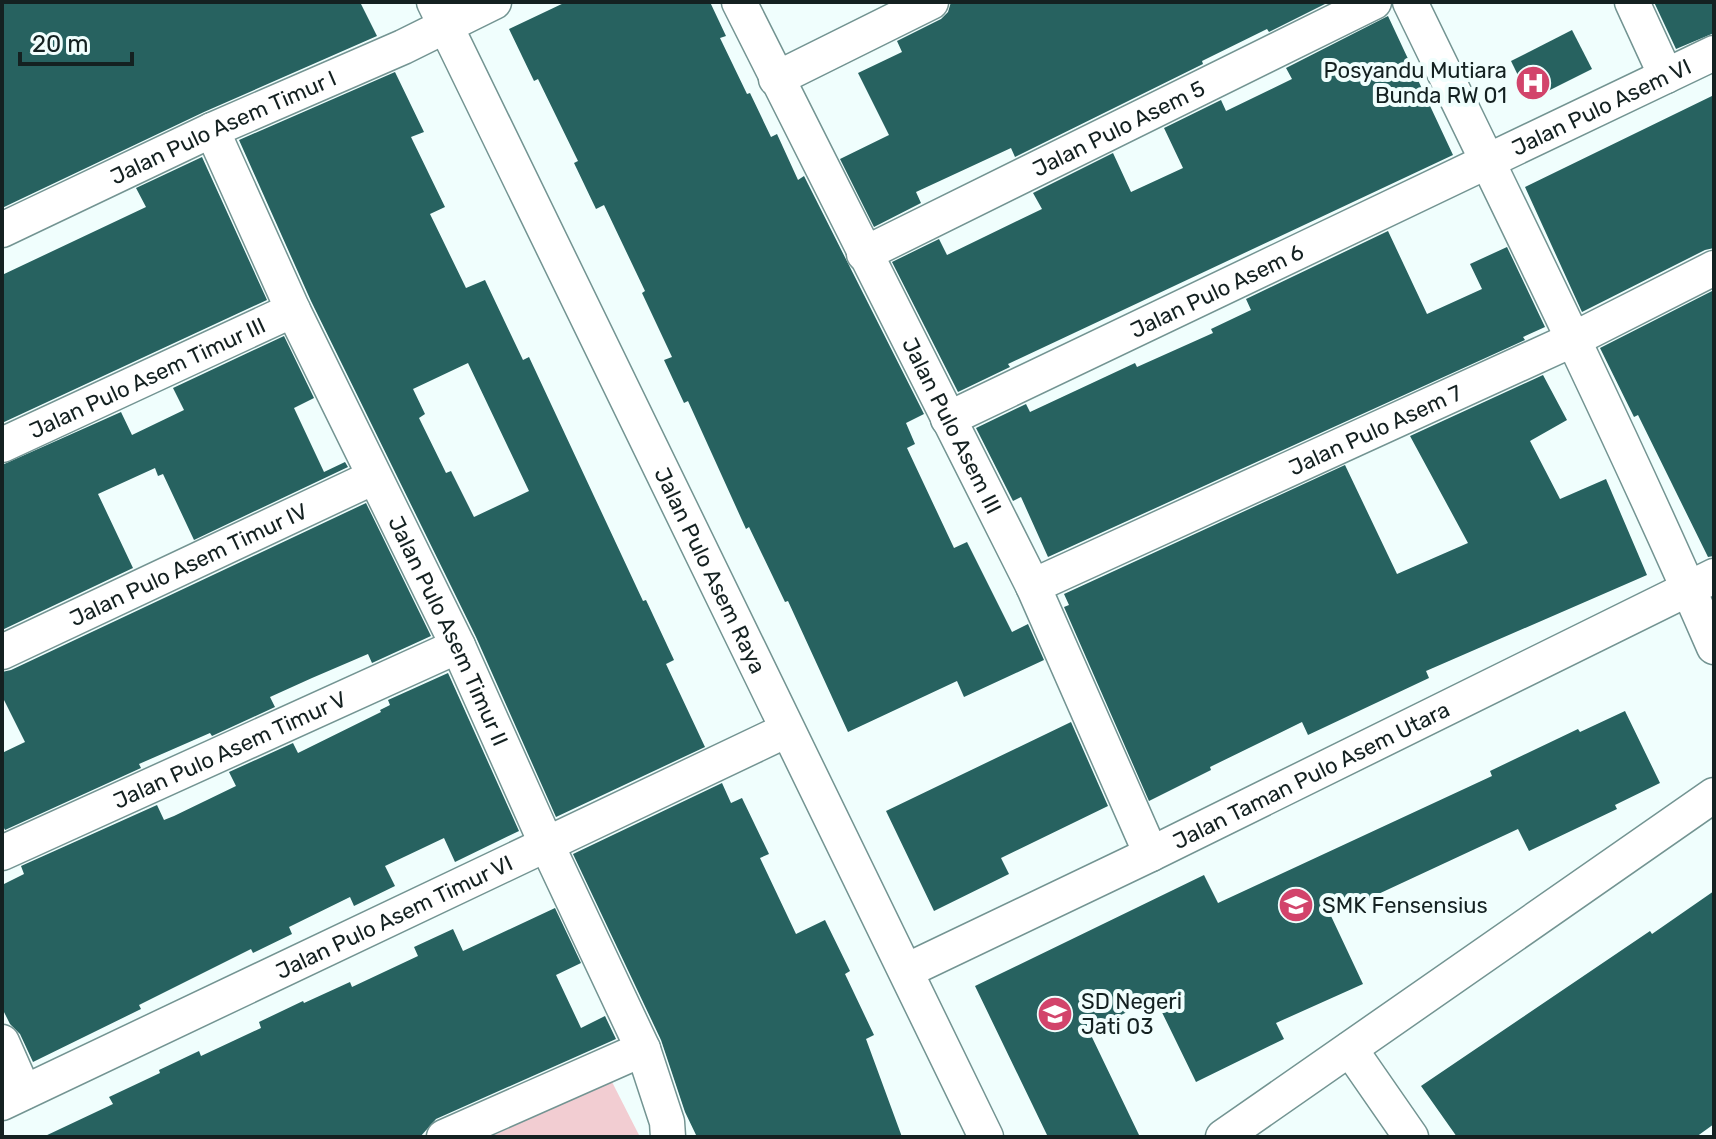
<svg xmlns="http://www.w3.org/2000/svg" width="1716" height="1139" viewBox="0 0 1716 1139" font-family="Rubik,sans-serif">
<style>
.green{fill:#f2cdd2}
.building{fill:#276260;fill-rule:evenodd}
.lines{fill:none;stroke-linecap:round;stroke-linejoin:round}
.street-casing{stroke:#739492;stroke-width:37}
.street{stroke:#fff;stroke-width:34}
.labels{text-anchor:middle;stroke-width:8;stroke-linejoin:round;paint-order:stroke}
.poi-label{font-size:22px;fill:#142121;stroke:#f0fefd;text-anchor:start}
.street-label{font-size:22px;fill:#142121;stroke:#f0fefd}
</style>
<rect width="100%" height="100%" fill="#f0fefd"/>
<path class="green" d="M611 1080 640 1137H490Z"/>
<g class="building">
<path d="M2 2H360L377 36 204 112 2 208Z"/>
<path d="M566 2H710L726 36 720 38 747 94 750 93 771 137 777 134 798 180 804 176 924 414 906 423 915 444 907 448 954 548 967 542 1012 632 1028 624 1044 660 964 697 957 681 848 732 788 601 785 602 749 527 746 529 688 401 684 403 664 360 672 357 642 293 645 291 604 205 596 209 574 163 578 161 538 79 534 81 509 29Z"/>
<path d="M951 2H1329L1269 32 1267 29 1202 61 1203 64 1015 157 1011 148 916 192 921 203 874 227 840 159 889 135 858 73 902 52 897 41 941 19 948 12Z"/>
<path d="M1654 2H1714V33L1676 49Z"/>
<path d="M1388 16 1453 155 1008 364 1010 367 958 392 892 262 939 239 947 255 1042 209 1033 193 1113 153 1131 192 1183 168 1164 128 1221 100 1226 111 1292 79 1286 68Z"/>
<path d="M1572 30 1592 69 1530 100 1511 61Z"/>
<path d="M395 72 424 132 411 137 445 207 430 214 466 288 485 280 523 360 529 357 643 601 646 600 674 660 666 664 705 747 556 817 476 637 311 301 239 140ZM468 363 529 491 474 517 451 471 446 473 419 418 425 414 413 389Z"/>
<path d="M1714 95V248L1705 250 1582 312 1525 187Z"/>
<path d="M202 157 267 300 2 423V275L146 207 136 188Z"/>
<path d="M1388 231 1427 314 1482 289 1470 264 1507 247 1545 327 1523 337 1525 340 1048 557 1021 497 1013 501 976 428 1026 404 1030 412 1135 363 1137 367 1213 333 1211 329 1251 310 1246 299Z"/>
<path d="M1714 290V556L1708 557 1638 415 1634 417 1600 348Z"/>
<path d="M284 336 314 398 294 408 324 472 345 462 348 467 194 540 163 474 158 476 155 468 98 494 133 568 2 630V465L121 412 132 435 184 410 173 388Z"/>
<path d="M1543 375 1567 420 1530 441 1560 499 1606 479 1647 575 1426 671 1429 678 1308 735 1302 722 1210 767 1211 770 1149 801 1064 607 1069 605 1064 594 1345 465 1397 574 1468 543 1410 436Z"/>
<path d="M366 503 431 636 372 663 368 654 312 678 270 697 275 707 212 736 210 733 139 764 141 768 5 830 2 824V753L25 742 2 696V672L11 670Z"/>
<path d="M448 673 519 831 455 862 444 838 385 866 395 886 354 906 350 897 289 927 292 934 253 953 251 949 139 1005 141 1009 33 1062 20 1034 10 1024 2 1008V885L24 874 21 866 157 805 164 820 174 816 236 786 229 772 293 743 298 753 381 712 380 710 390 705 388 700Z"/>
<path d="M1625 711 1660 783 1615 805 1617 809 1529 851 1518 829 1331 916 1363 984 1276 1023 1284 1039 1196 1082 1155 998 1089 1031 1140 1137H1048L975 986 1204 875 1218 903 1492 776 1490 771 1578 729 1580 732Z"/>
<path d="M1071 722 1108 806 1001 858 1009 874 934 911 886 811Z"/>
<path d="M722 783 731 803 742 798 769 854 760 858 796 934 825 920 850 971 845 974 874 1035 866 1039 902 1137H697L685 1112 661 1040 573 854Z"/>
<path d="M1714 891V1124L1696 1137H1457L1421 1086 1650 931 1652 934Z"/>
<path d="M555 908 581 963 556 975 581 1028 605 1016 616 1039 436 1119 420 1137H43L113 1104 109 1097 160 1073 159 1070 199 1051 201 1056 261 1028 259 1022 303 1001 304 1003 350 982 352 987 418 956 414 947 453 929 463 951Z"/>
</g>
<g class="lines">
<defs>
<g id="street">
<path id="s1" d="M434 2 986 1137"/>
<path id="s2" d="M739 2 1033 586 1151 854"/>
<path d="M1410 2C1514 216 1619 429 1714 647"/>
<path d="M1632 2 1666 76"/>
<path d="M776 79 931 2"/>
<path id="s3" d="M212 130 293 310 458 646 546 843 643 1049 667 1122 668 1137"/>
<path id="s4" d="M2 230 212 130 403 47 494 2"/>
<path id="s5" d="M864 254 1374 2"/>
<path id="s6" d="M948 419 1714 53"/>
<path id="s7" d="M2 445 293 310"/>
<path id="s8" d="M1033 586 1574 339 1714 268"/>
<path id="s9" d="M2 652 374 477"/>
<path id="s10" d="M2 853 458 646"/>
<path id="s11" d="M906 971 1151 854 1714 576"/>
<path d="M2 1042 24 1092"/>
<path d="M1350 1049 1411 1137"/>
<path id="s12" d="M2 1103 787 730"/>
<path d="M444 1137 643 1049"/>
<path d="M1223 1137 1714 795"/>
</g>
</defs>
<use href="#street" class="street-casing"/>
<use href="#street" class="street"/>
</g>
<defs>
<symbol id="hospital-disc" viewBox="-11 -11 22 22"><circle r="9.5" fill="#d2446b" stroke="#f0fefd"/><path d="M-5-5h3v3.5h4V-5h3V5h-3V1.5h-4V5h-3Z" fill="#fff"/></symbol>
<symbol id="school-disc" viewBox="-11 -11 22 22"><circle r="9.5" fill="#d2446b" stroke="#f0fefd"/><path d="M0-5L7-2L0 1L-7-2ZM-4 1L0 2.5L4 1V4Q0 6-4 4Z" fill="#fff"/></symbol>
</defs>
<g fill-rule="evenodd">
<use href="#hospital-disc" x="1513" y="63" width="40" height="40"/>
<use href="#school-disc" x="1276" y="885" width="40" height="40"/>
<use href="#school-disc" x="1035" y="994" width="40" height="40"/>
</g>
<g class="labels">
<g class="poi-label">
<text x="1507" y="78" text-anchor="end">Posyandu Mutiara<tspan x="1507" dy="25">Bunda RW 01</tspan></text>
<text x="1322" y="913">SMK Fensensius</text>
<text x="1081" y="1009">SD Negeri<tspan x="1081" dy="25">Jati 03</tspan></text>
</g>
<g class="street-label">
<text dy="8" stroke="none"><textPath href="#s6" startOffset="724">Jalan Pulo Asem VI</textPath></text>
<text dy="8" stroke="none"><textPath href="#s4" startOffset="244">Jalan Pulo Asem Timur I</textPath></text>
<text dy="8" stroke="none"><textPath href="#s5" startOffset="284">Jalan Pulo Asem 5</textPath></text>
<text dy="8" stroke="none"><textPath href="#s6" startOffset="298">Jalan Pulo Asem 6</textPath></text>
<text dy="8" stroke="none"><textPath href="#s7" startOffset="160">Jalan Pulo Asem Timur III</textPath></text>
<text dy="8" stroke="none"><textPath href="#s2" startOffset="474">Jalan Pulo Asem III</textPath></text>
<text dy="8" stroke="none"><textPath href="#s8" startOffset="376">Jalan Pulo Asem 7</textPath></text>
<text dy="8" stroke="none"><textPath href="#s9" startOffset="206">Jalan Pulo Asem Timur IV</textPath></text>
<text dy="8" stroke="none"><textPath href="#s1" startOffset="632">Jalan Pulo Asem Raya</textPath></text>
<text dy="8" stroke="none"><textPath href="#s3" startOffset="554">Jalan Pulo Asem Timur II</textPath></text>
<text dy="8" stroke="none"><textPath href="#s10" startOffset="250">Jalan Pulo Asem Timur V</textPath></text>
<text dy="8" stroke="none"><textPath href="#s11" startOffset="450">Jalan Taman Pulo Asem Utara</textPath></text>
<text dy="8" stroke="none"><textPath href="#s12" startOffset="434">Jalan Pulo Asem Timur VI</textPath></text>
</g>
</g>
<rect width="1716" height="1139" fill="none" stroke="#142121" stroke-width="8"/>
<path d="M20 52v12h112v-12" fill="none" stroke="#142121" stroke-width="4"/>
<text x="32" y="52" font-size="24" fill="#142121" stroke="#f0fefd" stroke-width="6" paint-order="stroke">20 m</text>
</svg>
